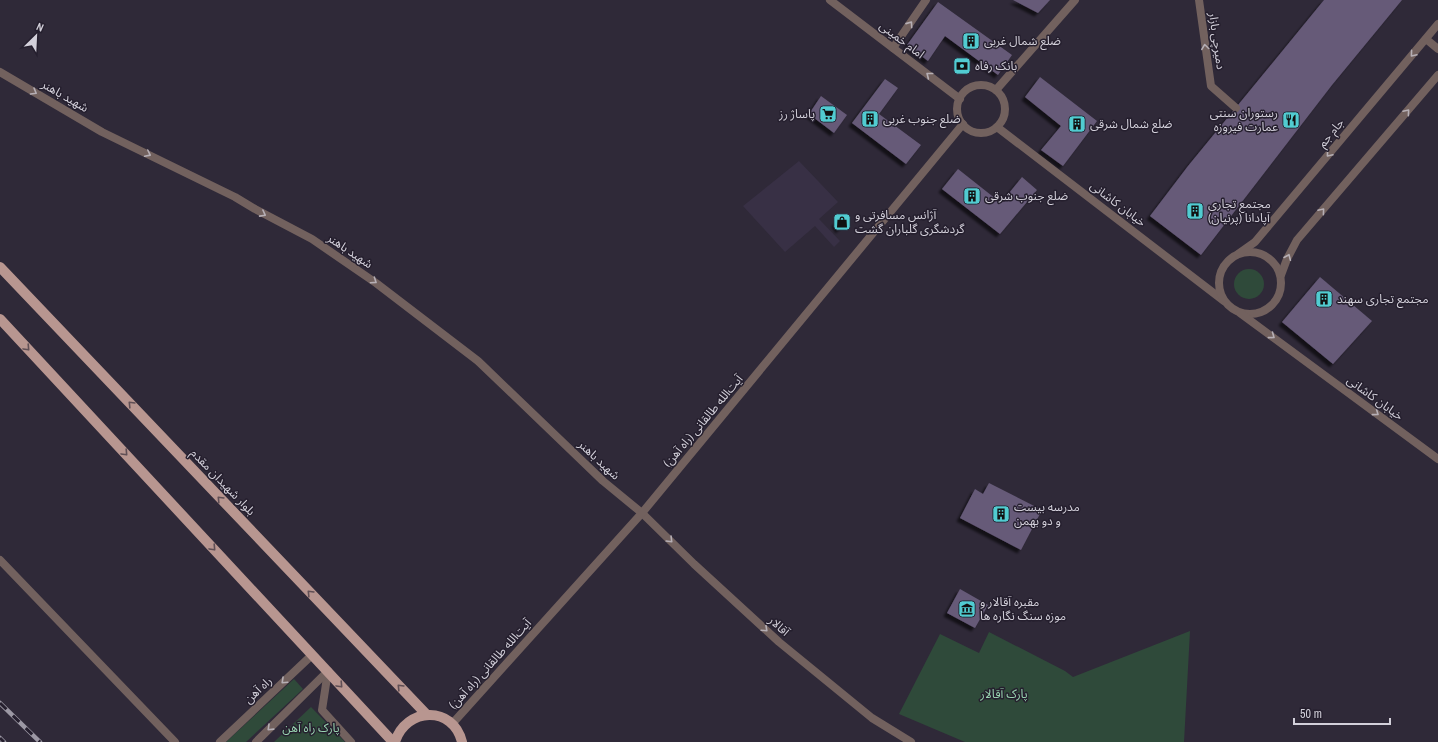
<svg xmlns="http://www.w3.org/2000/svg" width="1438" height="742" viewBox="0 0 1438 742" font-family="'Archivo Narrow','Noto Sans Arabic',sans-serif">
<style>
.built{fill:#383045}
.green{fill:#2f4a3a}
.building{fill:#665a78;filter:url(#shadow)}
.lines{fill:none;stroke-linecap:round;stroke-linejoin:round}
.pedestrian{stroke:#72615e;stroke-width:8}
.minor{stroke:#72615e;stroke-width:8}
.tertiary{stroke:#72615e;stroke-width:8}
.primary{stroke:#b89690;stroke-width:10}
.rail-casing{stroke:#9c98a4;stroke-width:4.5}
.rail{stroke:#251f2e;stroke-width:3;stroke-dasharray:9;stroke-linecap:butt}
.oneway{stroke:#b6afb5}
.oneway2{stroke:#604f55}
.labels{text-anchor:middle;stroke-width:3;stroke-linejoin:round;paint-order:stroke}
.street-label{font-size:12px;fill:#d3d0da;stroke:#251f2e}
.poi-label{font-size:12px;fill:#d3d0da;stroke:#251f2e;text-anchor:start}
.park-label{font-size:12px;fill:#99d5b1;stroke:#251f2e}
</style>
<defs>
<filter id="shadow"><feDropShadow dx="-3.5" dy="3.5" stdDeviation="1" flood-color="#0009"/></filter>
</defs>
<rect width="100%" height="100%" fill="#2f2938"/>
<path class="built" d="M799 161 838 202 819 219 840 241 834 247 815 226 785 252 743 206Z"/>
<g class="green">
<circle cx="1249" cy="284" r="15"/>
<path d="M1190 631 1184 742H965L899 714 940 634 979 653 989 632 1065 671 1073 677Z"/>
<path d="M294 679 303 689 246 742H226Z"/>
<path d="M311 707 345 742H274Z"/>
</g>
<g class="building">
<path d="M1013 0H1050L1038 13Z"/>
<path d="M1324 0H1402L1332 85 1201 255 1150 216 1188 166Z"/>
<path d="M938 2 1012 55 998 75 945 36 928 61 907 45Z"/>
<path d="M1040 77 1097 121 1063 166 1041 150 1061 126 1025 97Z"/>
<path d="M885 79 898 88 879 114 921 145 906 164 852 123Z"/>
<path d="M821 96 847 115 834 133 809 114Z"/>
<path d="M958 169 1001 203 1022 177 1037 190 1000 234 942 189Z"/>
<path d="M844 215 850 220 839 230 835 223Z"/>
<path d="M1320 277 1372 321 1333 364 1282 322Z"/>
<path d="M989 483 1042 510 1021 550 960 518 975 489 983 494Z"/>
<path d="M960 589 988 605 975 628 947 613Z"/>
</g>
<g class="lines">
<path class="pedestrian" d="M1199 0 1211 86 1236 108"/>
<g class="minor">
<path d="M893 48 926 0"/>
<path d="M0 560 175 742"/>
<path d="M328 671 322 710 351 742"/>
<path d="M220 742 312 655"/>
<path d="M256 742 328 671"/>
</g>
<g class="tertiary">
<path d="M830 0 960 99"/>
<path d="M1426 39 1438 49"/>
<path d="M0 72 102 132 235 197 255 209 312 239 376 283 478 361 603 481 642 513 694 564 779 642 872 718 911 742"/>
<circle cx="981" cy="109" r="24"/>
<path d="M996 90 1075 0"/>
<path d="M997 127 1224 301"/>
<circle cx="1250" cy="283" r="31"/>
<path d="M1238 254 1255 242 1438 24"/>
<path d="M1281 275 1287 259 1297 240 1438 75"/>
<path d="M1240 313 1438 459"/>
<path d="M452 724 642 513 963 124"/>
</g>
<g class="primary">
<path d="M0 267 427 715"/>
<path d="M0 319 393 742"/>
<path d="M395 742C406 707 453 705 462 742"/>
</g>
<defs>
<g id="rail">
<path d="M0 703 40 742"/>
<path d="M0 738 4 742"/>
</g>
</defs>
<use href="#rail" class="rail-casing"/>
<use href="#rail" class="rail"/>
</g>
<defs><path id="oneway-chevron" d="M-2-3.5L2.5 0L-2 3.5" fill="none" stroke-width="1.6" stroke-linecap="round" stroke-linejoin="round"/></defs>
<g class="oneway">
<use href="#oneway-chevron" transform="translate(910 24) rotate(-55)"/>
<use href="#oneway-chevron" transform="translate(1205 47) rotate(-98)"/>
<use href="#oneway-chevron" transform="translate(1413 54) rotate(130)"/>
<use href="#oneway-chevron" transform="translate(929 75) rotate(-142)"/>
<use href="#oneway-chevron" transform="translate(34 92) rotate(30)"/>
<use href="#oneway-chevron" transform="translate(1407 112) rotate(-50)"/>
<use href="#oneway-chevron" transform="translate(148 154) rotate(26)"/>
<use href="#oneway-chevron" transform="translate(1329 154) rotate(130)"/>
<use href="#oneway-chevron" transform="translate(1322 211) rotate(-50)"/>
<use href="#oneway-chevron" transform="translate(263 214) rotate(28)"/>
<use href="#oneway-chevron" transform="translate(1288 257) rotate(-67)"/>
<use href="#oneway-chevron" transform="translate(374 281) rotate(34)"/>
<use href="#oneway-chevron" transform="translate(1272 336) rotate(36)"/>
<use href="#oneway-chevron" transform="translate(1376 413) rotate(36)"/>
<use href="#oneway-chevron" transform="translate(670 540) rotate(45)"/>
<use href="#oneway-chevron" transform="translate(765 629) rotate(43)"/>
<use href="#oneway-chevron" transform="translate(284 681) rotate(137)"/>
<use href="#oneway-chevron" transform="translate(270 728) rotate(136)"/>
</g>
<g class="oneway2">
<use href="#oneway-chevron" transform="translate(27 348) rotate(47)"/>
<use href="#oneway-chevron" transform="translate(131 404) rotate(-134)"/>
<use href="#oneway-chevron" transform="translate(125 453) rotate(47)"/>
<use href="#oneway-chevron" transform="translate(220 499) rotate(-134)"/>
<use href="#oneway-chevron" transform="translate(213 548) rotate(47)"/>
<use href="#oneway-chevron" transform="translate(310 593) rotate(-134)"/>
<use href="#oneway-chevron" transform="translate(340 685) rotate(47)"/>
<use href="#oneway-chevron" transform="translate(400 687) rotate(-134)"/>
</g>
<defs>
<symbol id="building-square" viewBox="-11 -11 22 22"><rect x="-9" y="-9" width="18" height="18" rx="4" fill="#51ccd1" stroke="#251f2e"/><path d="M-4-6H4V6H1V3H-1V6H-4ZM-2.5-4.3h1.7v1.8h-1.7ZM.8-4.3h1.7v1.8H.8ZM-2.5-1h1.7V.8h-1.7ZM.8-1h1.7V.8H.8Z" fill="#111"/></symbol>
<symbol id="bank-square" viewBox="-11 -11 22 22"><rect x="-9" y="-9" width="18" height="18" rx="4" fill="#51ccd1" stroke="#251f2e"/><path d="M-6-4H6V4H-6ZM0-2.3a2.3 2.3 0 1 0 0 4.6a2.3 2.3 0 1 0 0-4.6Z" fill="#111"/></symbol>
<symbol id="supermarket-square" viewBox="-11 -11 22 22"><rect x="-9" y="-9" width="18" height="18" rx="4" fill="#51ccd1" stroke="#251f2e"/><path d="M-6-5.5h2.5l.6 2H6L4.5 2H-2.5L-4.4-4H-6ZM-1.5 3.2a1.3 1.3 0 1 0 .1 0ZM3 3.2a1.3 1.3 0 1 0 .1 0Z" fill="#111"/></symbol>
<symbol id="restaurant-square" viewBox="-11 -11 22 22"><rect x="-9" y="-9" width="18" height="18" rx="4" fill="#51ccd1" stroke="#251f2e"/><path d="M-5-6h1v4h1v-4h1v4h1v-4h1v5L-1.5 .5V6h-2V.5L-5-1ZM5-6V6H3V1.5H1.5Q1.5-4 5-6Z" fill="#111"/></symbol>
<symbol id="shop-square" viewBox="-11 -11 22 22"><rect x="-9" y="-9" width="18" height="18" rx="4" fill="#51ccd1" stroke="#251f2e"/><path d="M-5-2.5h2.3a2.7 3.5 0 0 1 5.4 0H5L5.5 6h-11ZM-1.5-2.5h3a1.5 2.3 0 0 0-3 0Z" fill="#111"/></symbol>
<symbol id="museum-square" viewBox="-11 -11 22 22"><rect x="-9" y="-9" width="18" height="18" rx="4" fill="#51ccd1" stroke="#251f2e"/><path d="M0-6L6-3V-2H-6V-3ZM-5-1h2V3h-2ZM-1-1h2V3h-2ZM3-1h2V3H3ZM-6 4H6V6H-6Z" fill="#111"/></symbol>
</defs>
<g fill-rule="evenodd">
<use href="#building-square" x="961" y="31" width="20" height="20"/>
<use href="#bank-square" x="952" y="56" width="20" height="20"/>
<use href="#supermarket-square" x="818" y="104" width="20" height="20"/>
<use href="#building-square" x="860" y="109" width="20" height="20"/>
<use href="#restaurant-square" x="1281" y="110" width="20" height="20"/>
<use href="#building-square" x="1067" y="114" width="20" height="20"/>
<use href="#building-square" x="962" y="186" width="20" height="20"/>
<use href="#building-square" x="1185" y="201" width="20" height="20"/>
<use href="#shop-square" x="832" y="212" width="20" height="20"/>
<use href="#building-square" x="1314" y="289" width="20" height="20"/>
<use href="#building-square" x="991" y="504" width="20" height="20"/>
<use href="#museum-square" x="957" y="599" width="20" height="20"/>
</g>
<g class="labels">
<g class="street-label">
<text transform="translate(902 40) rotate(37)" y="4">امام خمینی</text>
<text transform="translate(1217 41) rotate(82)" y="4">دمیرچی بازار</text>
<text transform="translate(65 96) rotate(30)" y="4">شهید باهنر</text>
<text transform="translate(1331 133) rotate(-50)" y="4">جام جم</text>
<text transform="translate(1118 204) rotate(37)" y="4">خیابان کاشانی</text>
<text transform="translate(350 251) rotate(34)" y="4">شهید باهنر</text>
<text transform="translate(1375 398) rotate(36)" y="4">خیابان کاشانی</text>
<text transform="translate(703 421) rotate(-50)" y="4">(راه آهن) آیت‌الله طالقانی</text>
<text transform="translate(599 460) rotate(43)" y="4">شهید باهنر</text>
<text transform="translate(223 482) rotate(46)" y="4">بلوار شهیدان مقدم</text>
<text transform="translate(779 626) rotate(42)" y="4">آقالار</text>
<text transform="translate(490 664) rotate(-48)" y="4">(راه آهن) آیت‌الله طالقانی</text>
<text transform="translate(258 690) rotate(-43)" y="4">راه آهن</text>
</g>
<g class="poi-label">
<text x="984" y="45">ضلع شمال غربی</text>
<text x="975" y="70">بانک رفاه</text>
<text x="1278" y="117" text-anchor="end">رستوران سنتی<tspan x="1278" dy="14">عمارت فیروزه</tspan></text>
<text x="815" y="118" text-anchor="end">پاساژ رز</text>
<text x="883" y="123">ضلع جنوب غربی</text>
<text x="1090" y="128">ضلع شمال شرقی</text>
<text x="985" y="200">ضلع جنوب شرقی</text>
<text x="1208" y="208">مجتمع تجاری<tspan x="1208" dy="14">آپادانا (پرنیان)</tspan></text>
<text x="855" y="219">آژانس مسافرتی و<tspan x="855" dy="14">گردشگری گلباران گشت</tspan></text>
<text x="1337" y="303">مجتمع تجاری سهند</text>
<text x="1014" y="511">مدرسه بیست<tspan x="1014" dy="14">و دو بهمن</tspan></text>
<text x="980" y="606">مقبره آقالار و<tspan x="980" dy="14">موزه سنگ نگاره ها</tspan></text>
</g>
<g class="park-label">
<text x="1004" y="698">پارک آقالار</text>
<text x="311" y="732">پارک راه آهن</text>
</g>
</g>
<g transform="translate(36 36) rotate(24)" stroke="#251f2e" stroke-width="3" paint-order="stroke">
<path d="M0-3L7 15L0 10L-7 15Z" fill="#d3d0da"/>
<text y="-6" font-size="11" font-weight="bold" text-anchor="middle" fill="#d3d0da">N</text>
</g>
<path d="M1294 718v6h96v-6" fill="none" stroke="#d3d0da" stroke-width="2"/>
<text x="1300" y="718" font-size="12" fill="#d3d0da" stroke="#251f2e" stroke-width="3" paint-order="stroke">50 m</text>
</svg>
